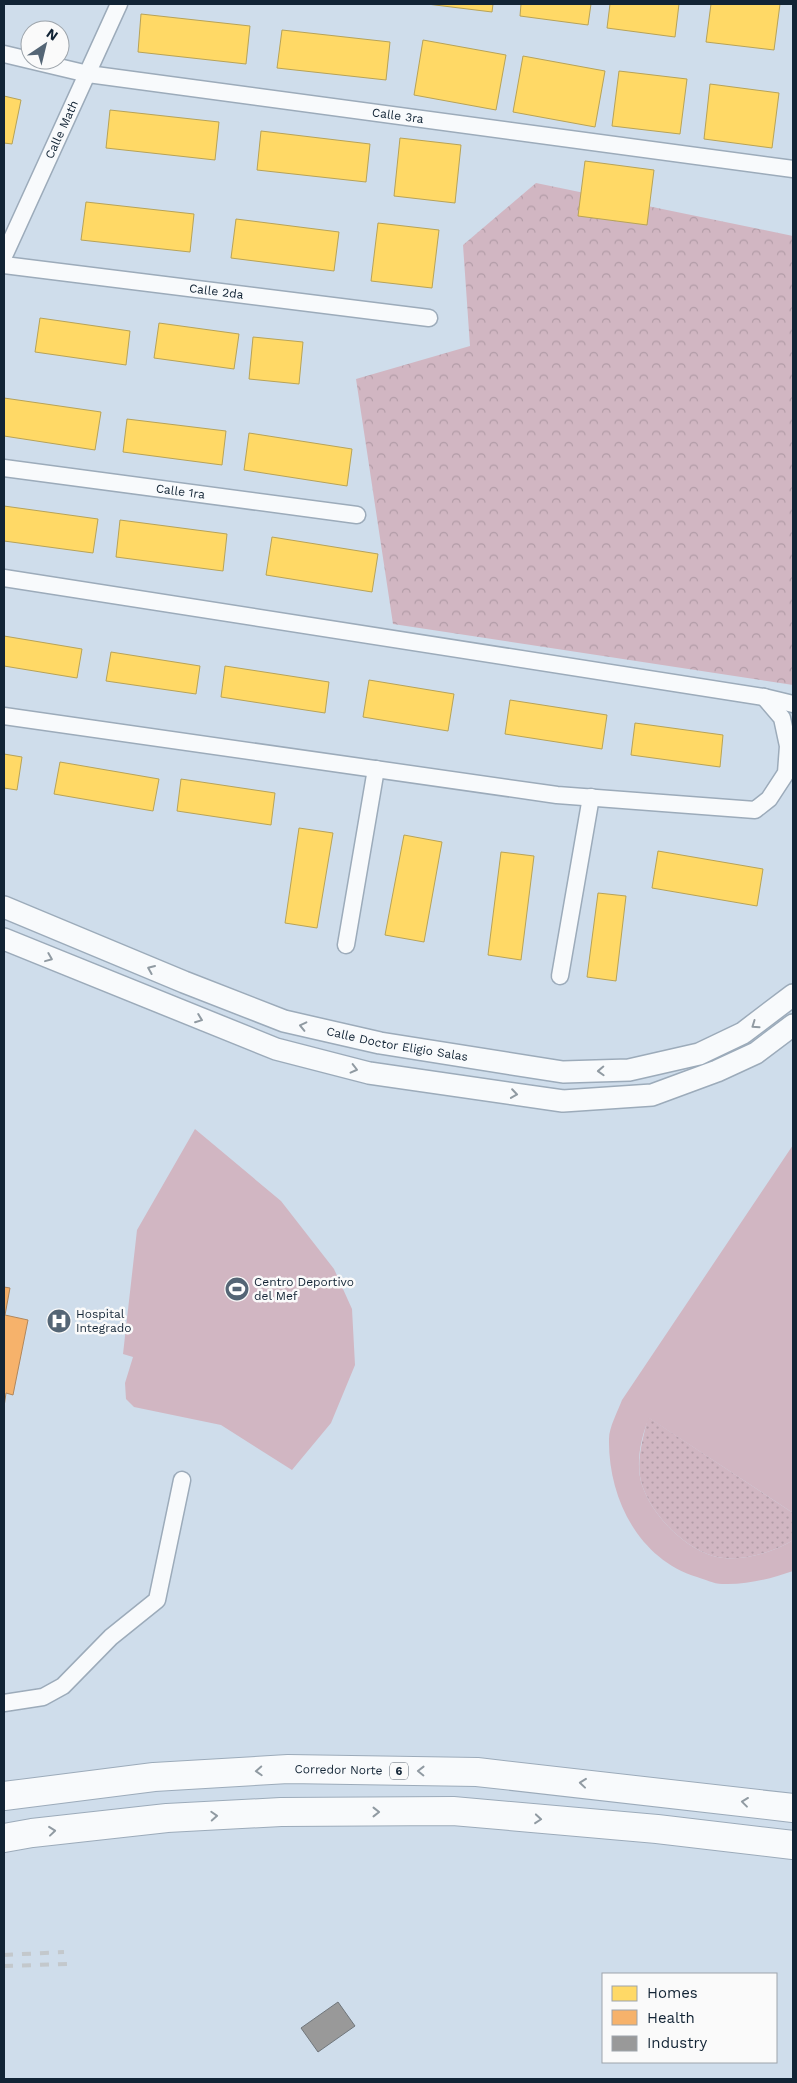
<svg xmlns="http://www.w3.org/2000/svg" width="797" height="2083" viewBox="0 0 797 2083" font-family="'Work Sans',sans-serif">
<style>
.grass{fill:url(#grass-dots)}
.forest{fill:url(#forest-crowns)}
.pitch{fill:#d1b6c2}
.homes{fill:#ffd966;stroke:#b8a357}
.health{fill:#f6b26b;stroke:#b2875b}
.industry{fill:#999;stroke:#70767b}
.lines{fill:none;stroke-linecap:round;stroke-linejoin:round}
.minor-casing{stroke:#9cabba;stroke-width:19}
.tertiary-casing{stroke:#9cabba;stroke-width:24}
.motorway-casing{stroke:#9cabba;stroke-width:30}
.minor{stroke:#f8fafc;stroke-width:16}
.tertiary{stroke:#f8fafc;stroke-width:21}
.motorway{stroke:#f8fafc;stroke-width:28}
.rail{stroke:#c3c8cc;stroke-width:4;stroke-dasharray:9 9;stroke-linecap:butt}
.oneway{stroke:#909aa2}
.labels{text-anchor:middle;stroke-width:5;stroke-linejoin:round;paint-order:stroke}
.shield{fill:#fafafa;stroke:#586470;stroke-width:1}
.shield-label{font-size:11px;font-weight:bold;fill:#122435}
.street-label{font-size:12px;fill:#122435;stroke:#fafafa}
.poi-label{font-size:12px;fill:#122435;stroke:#fafafa;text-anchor:start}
</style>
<defs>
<pattern id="grass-dots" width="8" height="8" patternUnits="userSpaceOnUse" patternTransform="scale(1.25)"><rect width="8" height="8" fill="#d1b6c2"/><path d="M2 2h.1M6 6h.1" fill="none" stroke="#b29ca7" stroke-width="1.8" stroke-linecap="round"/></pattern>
<pattern id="forest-crowns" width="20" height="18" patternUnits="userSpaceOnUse" patternTransform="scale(1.25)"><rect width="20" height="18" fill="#d1b6c2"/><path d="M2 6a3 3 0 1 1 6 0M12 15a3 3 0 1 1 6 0" fill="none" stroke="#b29ca7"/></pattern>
</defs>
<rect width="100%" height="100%" fill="#cfddeb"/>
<path class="grass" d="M648 1417 793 1513V1540C773 1553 737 1563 713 1556 683 1547 652 1515 642 1485 635 1463 643 1439 648 1417Z"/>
<path class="forest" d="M536 183 793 236V685L393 624 356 379 470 346 463 245Z"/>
<g class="pitch">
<path d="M195 1129 281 1201 334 1269 352 1309 355 1365 331 1423 292 1470 221 1425 134 1407 126 1399 125 1383 133 1357 123 1354 137 1230Z"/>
<path d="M793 1145V1513L649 1418C641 1437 635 1464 642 1485 652 1515 683 1547 713 1556 737 1563 773 1553 793 1540V1571C770 1579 747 1585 722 1584 714 1584 704 1579 697 1577 638 1559 608 1497 609 1439 609 1427 618 1411 622 1400Z"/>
</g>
<g class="homes">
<path d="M427 4H493L492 12Z"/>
<path d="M521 4H591L588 25 520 16Z"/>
<path d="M610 4H679L675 37 607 28Z"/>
<path d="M711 4H780L774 50 706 42Z"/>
<path d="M141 14 250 26 246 64 138 52Z"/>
<path d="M282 30 390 42 386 80 277 68Z"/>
<path d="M423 40 506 55 496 110 414 95Z"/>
<path d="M523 56 605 71 595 127 513 112Z"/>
<path d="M619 71 687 79 680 134 612 126Z"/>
<path d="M710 84 779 93 772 148 704 139Z"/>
<path d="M4 96 21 100 12 144 4 143Z"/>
<path d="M110 110 219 122 215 160 106 148Z"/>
<path d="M261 131 370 144 366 182 257 170Z"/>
<path d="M400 138 461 145 455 203 394 196Z"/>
<path d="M585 161 654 170 647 225 578 216Z"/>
<path d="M86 202 194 214 190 252 81 240Z"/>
<path d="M236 219 339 232 334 271 231 258Z"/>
<path d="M378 223 439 230 432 288 371 281Z"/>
<path d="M40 318 130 331 126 365 35 352Z"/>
<path d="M159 323 239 334 234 369 154 358Z"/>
<path d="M253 337 303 342 299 384 249 379Z"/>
<path d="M4 398 101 412 95 450 4 436Z"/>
<path d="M127 419 226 431 222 465 123 452Z"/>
<path d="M249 433 352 449 347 486 244 470Z"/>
<path d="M4 506 98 519 93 553 4 541Z"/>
<path d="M120 520 227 534 223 571 116 557Z"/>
<path d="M272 537 378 554 372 592 266 575Z"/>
<path d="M4 636 82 649 77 678 4 666Z"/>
<path d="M111 652 200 666 196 694 106 681Z"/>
<path d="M225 666 329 682 325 713 221 697Z"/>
<path d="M369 680 454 694 448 731 363 717Z"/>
<path d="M510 700 607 715 602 749 505 734Z"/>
<path d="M635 723 723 735 720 767 631 755Z"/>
<path d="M4 754 22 757 17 790 4 788Z"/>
<path d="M60 762 159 779 153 811 54 794Z"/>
<path d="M181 779 275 793 271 825 177 811Z"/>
<path d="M299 828 333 833 317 928 285 923Z"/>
<path d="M404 835 442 842 424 942 385 935Z"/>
<path d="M658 851 763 869 757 906 652 888Z"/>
<path d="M501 852 534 856 521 960 488 955Z"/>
<path d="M598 893 626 896 616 981 587 977Z"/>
</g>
<path class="health" d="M4 1287 10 1288 5 1315 28 1320 13 1395 6 1393 4 1407Z"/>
<path class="industry" d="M338 2002 355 2026 318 2052 301 2028Z"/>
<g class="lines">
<defs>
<g id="minor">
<path id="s1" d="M4 54 88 74 793 169"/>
<path id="s2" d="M4 256 119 4"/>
<path id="s3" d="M4 265 429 318"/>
<path id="s4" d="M4 468 357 515"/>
<path d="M4 578 764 697 793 704"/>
<path d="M4 716 557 795 755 810 769 799 786 773 788 746 782 718 764 697"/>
<path d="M346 945 376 769"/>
<path d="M560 976 591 797"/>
<path d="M4 1703 43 1697 63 1686 111 1637 157 1600 182 1480"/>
</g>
<g id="tertiary">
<path id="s5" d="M4 907 184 982 284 1021 380 1043 563 1072 629 1070 699 1054 743 1033 793 995"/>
<path d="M4 939 276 1049 369 1073 563 1101 652 1095 717 1071 756 1053 793 1025"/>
</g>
<g id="motorway">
<path id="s6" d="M4 1796 154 1777 288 1769 477 1772 793 1808"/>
<path d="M4 1838 32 1833 167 1818 281 1812 453 1811 657 1829 793 1845"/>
</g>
</defs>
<use href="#minor" class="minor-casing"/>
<use href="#tertiary" class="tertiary-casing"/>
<use href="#motorway" class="motorway-casing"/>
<use href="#minor" class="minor"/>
<use href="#tertiary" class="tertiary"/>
<use href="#motorway" class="motorway"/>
<g class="rail">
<path d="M4 1955 64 1952"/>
<path d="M4 1966 67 1964"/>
</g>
</g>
<defs><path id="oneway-chevron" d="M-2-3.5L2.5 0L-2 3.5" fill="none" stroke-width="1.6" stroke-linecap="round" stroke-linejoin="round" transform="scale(1.25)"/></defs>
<g class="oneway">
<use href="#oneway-chevron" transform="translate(49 958) rotate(22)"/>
<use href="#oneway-chevron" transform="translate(151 969) rotate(-157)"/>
<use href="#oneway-chevron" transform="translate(199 1019) rotate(21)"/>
<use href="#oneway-chevron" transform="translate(755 1025) rotate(145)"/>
<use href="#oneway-chevron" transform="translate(303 1026) rotate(-167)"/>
<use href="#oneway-chevron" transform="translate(354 1069) rotate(14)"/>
<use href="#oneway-chevron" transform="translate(601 1071) rotate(178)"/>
<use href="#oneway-chevron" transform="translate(514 1094) rotate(8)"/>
<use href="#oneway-chevron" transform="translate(259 1771) rotate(177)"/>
<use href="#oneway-chevron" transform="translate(421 1771) rotate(-179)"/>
<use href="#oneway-chevron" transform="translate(583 1783) rotate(-174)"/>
<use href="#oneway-chevron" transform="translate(745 1802) rotate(-173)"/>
<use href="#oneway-chevron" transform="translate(376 1812)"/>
<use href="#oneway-chevron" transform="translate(214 1816) rotate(-3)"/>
<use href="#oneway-chevron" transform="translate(538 1819) rotate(5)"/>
<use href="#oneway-chevron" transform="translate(52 1831) rotate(-6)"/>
</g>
<defs>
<symbol id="stadium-disc" viewBox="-11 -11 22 22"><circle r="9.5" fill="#546575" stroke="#fafafa"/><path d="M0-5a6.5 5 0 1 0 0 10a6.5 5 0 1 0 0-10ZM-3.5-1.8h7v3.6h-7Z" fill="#fff"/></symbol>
<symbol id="hospital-disc" viewBox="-11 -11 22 22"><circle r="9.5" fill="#546575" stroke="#fafafa"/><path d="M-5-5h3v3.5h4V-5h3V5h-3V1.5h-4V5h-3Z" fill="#fff"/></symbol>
</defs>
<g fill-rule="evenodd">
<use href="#stadium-disc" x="223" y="1275" width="28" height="28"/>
<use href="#hospital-disc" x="45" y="1307" width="28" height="28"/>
</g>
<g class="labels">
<rect class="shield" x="390" y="1762.5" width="18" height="17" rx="4"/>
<g class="shield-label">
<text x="399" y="1775">6</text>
</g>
<g class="street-label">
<text dy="4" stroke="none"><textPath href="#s1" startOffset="399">Calle 3ra</textPath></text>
<text dy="4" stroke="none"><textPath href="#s2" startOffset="139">Calle Math</textPath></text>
<text dy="4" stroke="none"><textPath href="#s3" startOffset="214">Calle 2da</textPath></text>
<text dy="4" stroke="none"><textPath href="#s4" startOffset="178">Calle 1ra</textPath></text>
<text dy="4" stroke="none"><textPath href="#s5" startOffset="418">Calle Doctor Eligio Salas</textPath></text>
<text dy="4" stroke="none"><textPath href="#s6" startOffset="336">Corredor Norte</textPath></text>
</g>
<g class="poi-label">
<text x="254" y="1286">Centro Deportivo<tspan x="254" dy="14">del Mef</tspan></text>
<text x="76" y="1318">Hospital<tspan x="76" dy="14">Integrado</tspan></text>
</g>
</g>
<rect width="797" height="2083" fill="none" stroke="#122435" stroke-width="10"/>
<rect x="602" y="1973" width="175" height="90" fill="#fafafa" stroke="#9da4ab"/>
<rect x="612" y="1986" width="25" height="15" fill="#ffd966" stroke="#9da4ab"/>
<text x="647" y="1998" font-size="15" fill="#122435">Homes</text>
<rect x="612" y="2010" width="25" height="15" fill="#f6b26b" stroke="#9da4ab"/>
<text x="647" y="2023" font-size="15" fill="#122435">Health</text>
<rect x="612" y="2036" width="25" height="15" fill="#999999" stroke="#9da4ab"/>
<text x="647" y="2048" font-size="15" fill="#122435">Industry</text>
<g transform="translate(45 45) rotate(35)"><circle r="24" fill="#fafafa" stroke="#9da4ab"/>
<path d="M0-4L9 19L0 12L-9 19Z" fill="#546575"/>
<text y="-8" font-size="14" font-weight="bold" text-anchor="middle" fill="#122435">N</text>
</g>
</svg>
